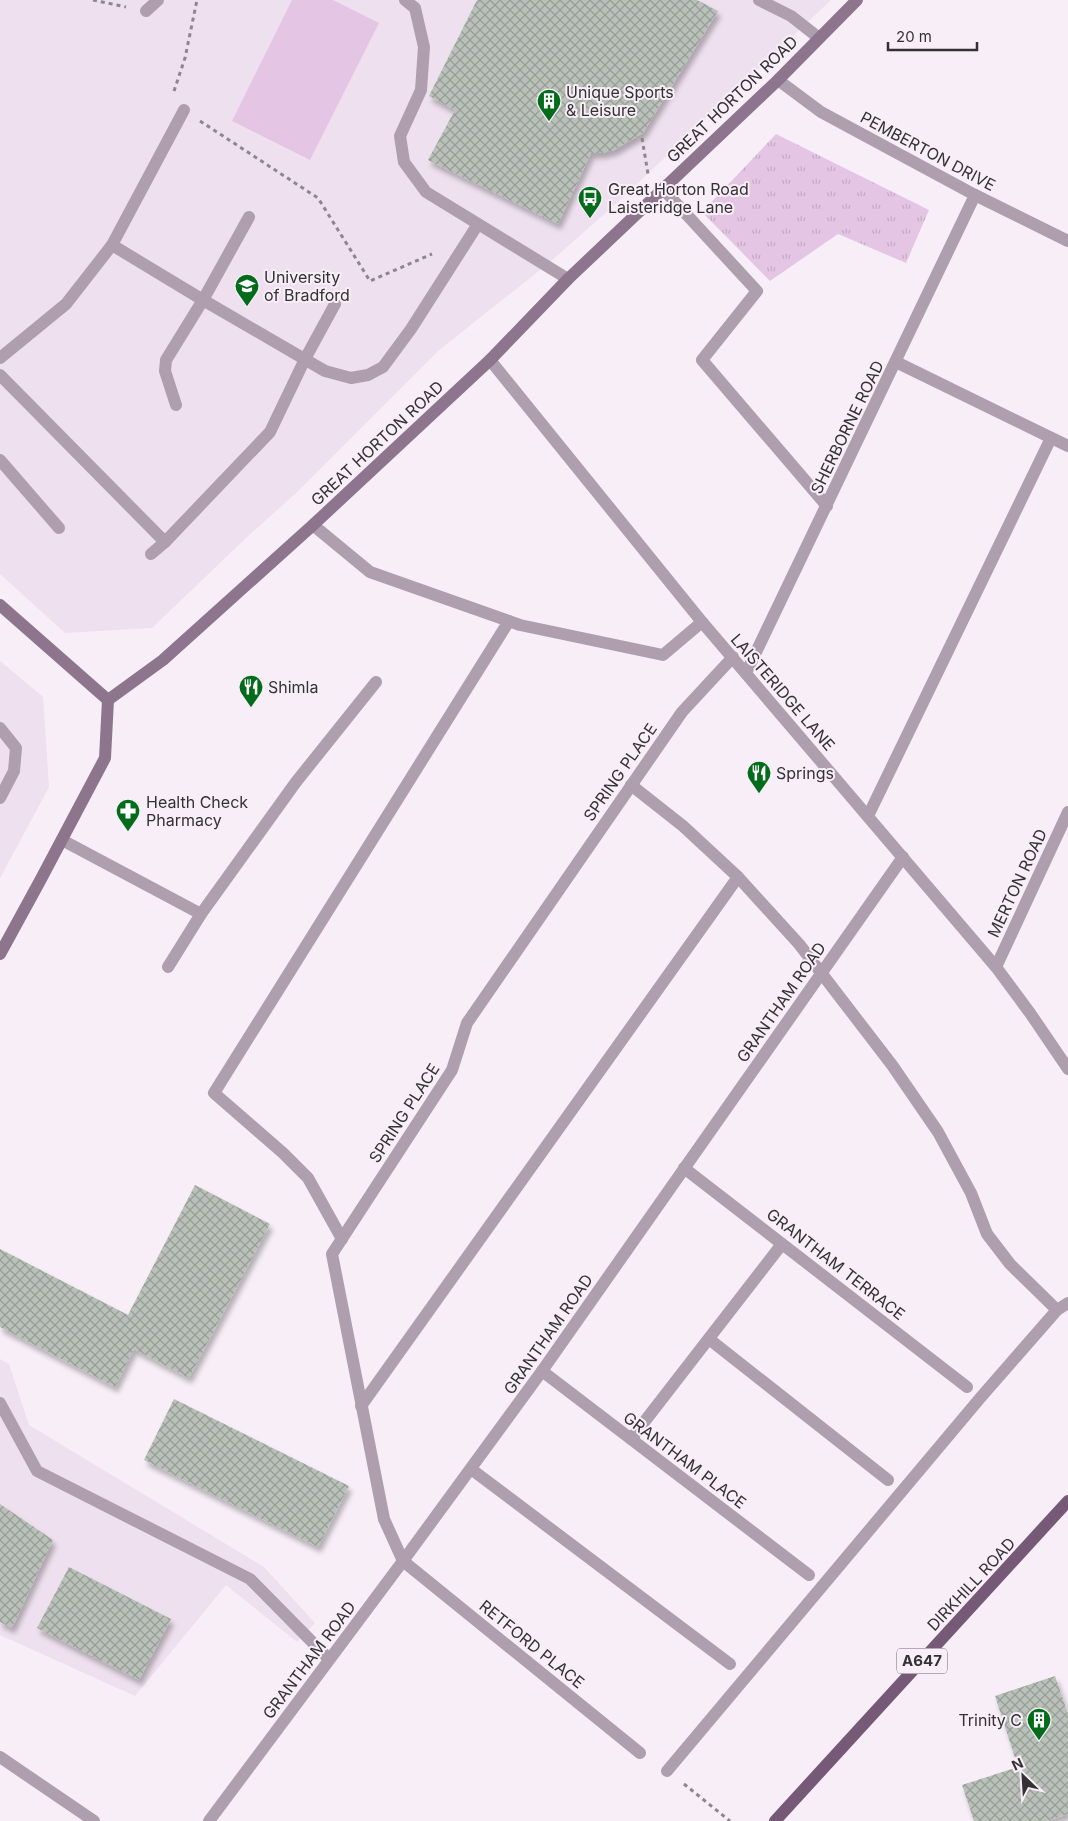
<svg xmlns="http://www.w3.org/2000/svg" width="1068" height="1821" viewBox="0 0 1068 1821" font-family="Inter,sans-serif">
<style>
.built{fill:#eee0ee}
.grass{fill:url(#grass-tufts)}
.pitch{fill:#e4c6e4}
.building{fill:url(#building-cross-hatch);filter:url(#shadow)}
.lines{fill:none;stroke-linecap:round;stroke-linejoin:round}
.path{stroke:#8d878d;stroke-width:3;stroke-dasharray:4 4;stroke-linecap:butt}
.lane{stroke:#ae9eae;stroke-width:12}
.street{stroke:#ae9eae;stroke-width:12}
.secondary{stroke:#8d758d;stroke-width:12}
.primary{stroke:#755976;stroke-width:12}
.labels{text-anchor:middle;stroke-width:4;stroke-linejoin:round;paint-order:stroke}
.shield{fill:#f7eef7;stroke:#6e6a6e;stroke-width:1}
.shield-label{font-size:15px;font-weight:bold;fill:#343134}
.poi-label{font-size:16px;fill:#343134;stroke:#f7eef7;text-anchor:start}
.street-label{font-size:16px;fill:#343134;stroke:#f7eef7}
</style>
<defs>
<pattern id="grass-tufts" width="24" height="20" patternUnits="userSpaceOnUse" patternTransform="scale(1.25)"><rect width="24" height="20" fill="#e4c6e4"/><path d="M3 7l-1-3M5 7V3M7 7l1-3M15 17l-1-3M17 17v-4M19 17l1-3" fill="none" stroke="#c4abc4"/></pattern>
<pattern id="building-cross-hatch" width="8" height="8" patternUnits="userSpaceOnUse" patternTransform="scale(1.25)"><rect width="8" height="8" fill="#b9c1b9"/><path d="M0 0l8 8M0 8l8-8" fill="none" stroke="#979d97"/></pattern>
<filter id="shadow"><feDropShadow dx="3" dy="5.5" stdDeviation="2.5" flood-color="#0004"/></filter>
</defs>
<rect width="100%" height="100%" fill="#f7eef7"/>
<g class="built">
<path d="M0 0H831L619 201 550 262 438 351 296 493 247 537 152 628 65 633 0 574Z"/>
<path d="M0 661 43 697 49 787 0 878Z"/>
<path d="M0 1359 9 1364 29 1425 264 1567 315 1623 297 1642 226 1585 135 1696 0 1635Z"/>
</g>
<path class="grass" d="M776 134 929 210 906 263 838 234 770 281 702 212Z"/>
<path class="pitch" d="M292 0H333L379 23 310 160 232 121Z"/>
<g class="building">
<path d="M477 0H697L718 11 643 133 614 150 602 153H591L558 224 428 160 455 110 429 96Z"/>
<path d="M195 1185 270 1224 189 1378 134 1349 115 1387 0 1327V1249L128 1315Z"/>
<path d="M174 1399 349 1486 318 1547 144 1460Z"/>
<path d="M0 1504 53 1540 12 1628 0 1622Z"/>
<path d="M69 1567 171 1619 139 1680 37 1628Z"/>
<path d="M1055 1676 1068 1714V1814L1046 1821H974L962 1785 1018 1767 995 1696Z"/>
</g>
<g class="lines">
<g class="path">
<path d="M93 0 126 7"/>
<path d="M174 91 185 58 197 0"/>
<path d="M200 121 318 198 370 281 432 254"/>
<path d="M642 138 648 174"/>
<path d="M684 1784 730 1821"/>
</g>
<g class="lane">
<path d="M405 0 415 8 424 47 421 90 400 136 404 162 426 192 568 279"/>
<path d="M663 189 757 291 702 360 827 506"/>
<path d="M112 245 203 300 325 371 351 378 368 375 383 367 411 329 478 224"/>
<path d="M0 358 66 304 112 245 184 110"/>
<path d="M896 362 1068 446"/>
<path d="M0 375 165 542"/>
<path d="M176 405 165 371 166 360 203 300 249 217"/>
<path d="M0 460 59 528"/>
<path d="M151 554 165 542 270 432 305 359 335 304"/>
<path d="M0 728 16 748 14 771 0 798"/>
<path d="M631 785 683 826 738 877 799 944 892 1065 938 1132 971 1193 987 1234 1010 1264 1057 1310"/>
<path d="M868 816 1051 438"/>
<path d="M342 1239 308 1178 283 1153 214 1093 509 621"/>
<path d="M709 1339 888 1480"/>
<path d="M0 1403 37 1471 250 1579 329 1659"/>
<path d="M361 1406 738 877"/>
<path d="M631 1439 782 1244"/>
<path d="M471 1469 730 1664"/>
<path d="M667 1771 981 1397 1057 1310 1068 1303"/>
</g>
<g class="street">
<path d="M759 0 791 16 819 38"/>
<path d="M146 11 158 0"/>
<path d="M778 80 821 112 975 195 1068 241"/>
<path d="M490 360 702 622 996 967 1030 1013 1068 1069"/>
<path d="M313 525 370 572 520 625 663 655 702 622"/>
<path d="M746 673 975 195"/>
<path d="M62 840 201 914"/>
<path d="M168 967 201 914 296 782 376 682"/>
<path d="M996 967 1068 812"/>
<path d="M684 1168 967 1387"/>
<path d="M542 1371 809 1575"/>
<path d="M640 1753 403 1561 384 1519 332 1254 452 1070 467 1023 682 712 733 657"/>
<path d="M0 1757 94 1821"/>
<path d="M209 1821 403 1561 542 1371 903 857"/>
</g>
<g class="secondary">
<path d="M0 605 108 700"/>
<path d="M108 700 163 660 313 525 490 360 568 279 778 80 857 0"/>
<path d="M0 954 41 879 105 758 108 700"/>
</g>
<path class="primary" d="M775 1821 1068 1501"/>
</g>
<defs>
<symbol id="building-pin" viewBox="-11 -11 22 30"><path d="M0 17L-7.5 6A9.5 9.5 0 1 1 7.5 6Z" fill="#026c1a" stroke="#f7eef7"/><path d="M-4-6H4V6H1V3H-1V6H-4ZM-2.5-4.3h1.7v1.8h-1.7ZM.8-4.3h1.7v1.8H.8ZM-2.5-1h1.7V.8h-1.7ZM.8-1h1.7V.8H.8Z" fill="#fff"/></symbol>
<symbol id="bus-pin" viewBox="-11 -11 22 30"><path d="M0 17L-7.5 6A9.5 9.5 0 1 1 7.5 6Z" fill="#026c1a" stroke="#f7eef7"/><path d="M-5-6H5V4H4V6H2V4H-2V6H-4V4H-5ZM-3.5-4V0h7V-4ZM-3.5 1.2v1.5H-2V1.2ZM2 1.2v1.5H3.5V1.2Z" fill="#fff"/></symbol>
<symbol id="university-pin" viewBox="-11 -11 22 30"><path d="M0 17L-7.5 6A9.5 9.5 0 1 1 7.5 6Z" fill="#026c1a" stroke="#f7eef7"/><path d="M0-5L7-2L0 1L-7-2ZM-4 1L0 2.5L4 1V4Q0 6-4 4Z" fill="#fff"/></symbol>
<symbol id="restaurant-pin" viewBox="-11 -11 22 30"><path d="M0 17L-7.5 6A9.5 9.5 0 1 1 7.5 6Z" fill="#026c1a" stroke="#f7eef7"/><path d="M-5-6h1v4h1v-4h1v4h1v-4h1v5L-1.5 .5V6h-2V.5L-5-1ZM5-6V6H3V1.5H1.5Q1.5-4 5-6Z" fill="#fff"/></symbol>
<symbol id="pharmacy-pin" viewBox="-11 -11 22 30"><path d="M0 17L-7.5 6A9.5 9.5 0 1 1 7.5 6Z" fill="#026c1a" stroke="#f7eef7"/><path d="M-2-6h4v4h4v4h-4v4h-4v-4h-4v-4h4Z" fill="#fff"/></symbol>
</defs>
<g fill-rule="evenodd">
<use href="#building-pin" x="535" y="87" width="28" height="38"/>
<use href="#bus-pin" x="576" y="184" width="28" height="38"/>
<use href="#university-pin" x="233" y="272" width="28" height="38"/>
<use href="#restaurant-pin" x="237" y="673" width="28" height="38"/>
<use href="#restaurant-pin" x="745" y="759" width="28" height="38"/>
<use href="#pharmacy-pin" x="114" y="797" width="28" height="38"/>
<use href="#building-pin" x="1025" y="1706" width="28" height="38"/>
</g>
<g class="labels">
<rect class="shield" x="897" y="1648.5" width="50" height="25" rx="4"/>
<g class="shield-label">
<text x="922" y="1666">A647</text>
</g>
<g class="poi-label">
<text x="566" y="98">Unique Sports<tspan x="566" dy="18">&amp; Leisure</tspan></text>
<text x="608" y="195">Great Horton Road<tspan x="608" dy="18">Laisteridge Lane</tspan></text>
<text x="264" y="283">University<tspan x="264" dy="18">of Bradford</tspan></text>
<text x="268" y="693">Shimla</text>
<text x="776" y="779">Springs</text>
<text x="146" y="808">Health Check<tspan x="146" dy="18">Pharmacy</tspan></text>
<text x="1022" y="1726" text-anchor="end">Trinity C</text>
</g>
<g class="street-label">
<text transform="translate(732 99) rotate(-44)" y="6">GREAT HORTON ROAD</text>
<text transform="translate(928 151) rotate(28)" y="6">PEMBERTON DRIVE</text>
<text transform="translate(847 427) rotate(-64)" y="6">SHERBORNE ROAD</text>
<text transform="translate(377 443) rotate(-43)" y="6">GREAT HORTON ROAD</text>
<text transform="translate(783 692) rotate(49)" y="6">LAISTERIDGE LANE</text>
<text transform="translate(620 772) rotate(-55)" y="6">SPRING PLACE</text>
<text transform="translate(1017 883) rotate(-65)" y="6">MERTON ROAD</text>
<text transform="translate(781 1002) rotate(-55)" y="6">GRANTHAM ROAD</text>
<text transform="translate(404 1113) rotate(-57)" y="6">SPRING PLACE</text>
<text transform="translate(836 1264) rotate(38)" y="6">GRANTHAM TERRACE</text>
<text transform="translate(548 1334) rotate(-55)" y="6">GRANTHAM ROAD</text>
<text transform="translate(685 1460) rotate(37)" y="6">GRANTHAM PLACE</text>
<text transform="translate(971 1584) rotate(-47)" y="6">DIRKHILL ROAD</text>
<text transform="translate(532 1644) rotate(39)" y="6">RETFORD PLACE</text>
<text transform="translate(309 1660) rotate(-53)" y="6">GRANTHAM ROAD</text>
</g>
</g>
<g transform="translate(1023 1776) rotate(335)" stroke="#f7eef7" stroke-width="4" paint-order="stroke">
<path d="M0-4L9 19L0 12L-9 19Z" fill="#343134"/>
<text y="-8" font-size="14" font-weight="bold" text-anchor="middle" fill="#343134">N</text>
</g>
<path d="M888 42v8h89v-8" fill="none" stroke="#343134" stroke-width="2.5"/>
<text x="896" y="42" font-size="15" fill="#343134" stroke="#f7eef7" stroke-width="4" paint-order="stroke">20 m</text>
</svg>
